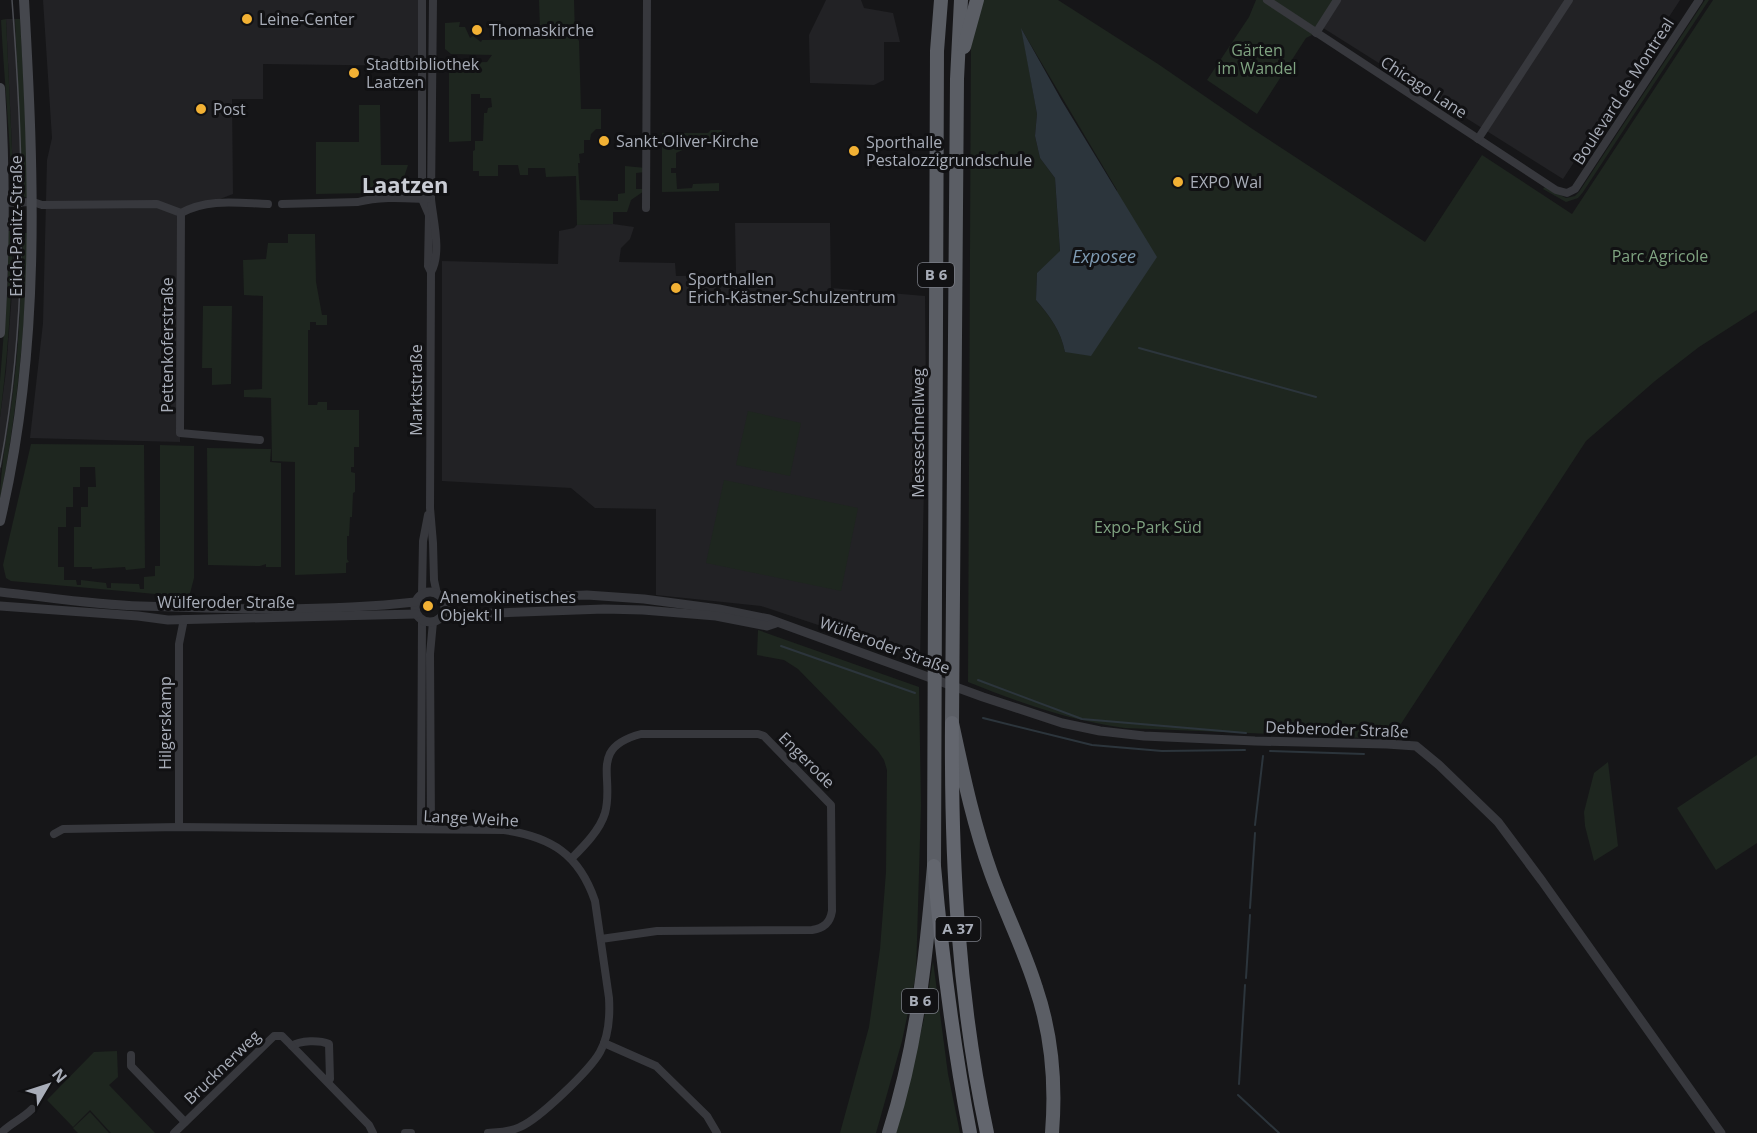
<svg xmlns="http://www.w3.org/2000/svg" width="1757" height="1133" viewBox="0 0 1757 1133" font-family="'Open Sans',sans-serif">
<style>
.built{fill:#222225}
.green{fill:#1e261f;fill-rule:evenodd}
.water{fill:#2c353c}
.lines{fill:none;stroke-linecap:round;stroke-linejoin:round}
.stream{stroke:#2c353c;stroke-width:2}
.minor{stroke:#37383d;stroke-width:8}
.tertiary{stroke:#37383d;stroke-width:9}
.secondary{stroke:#45474d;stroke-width:10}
.trunk{stroke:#5b5e65;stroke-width:14}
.motorway{stroke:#63666e;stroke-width:14}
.tram{stroke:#4a4c52;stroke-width:1.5}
.poi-dot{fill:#f2b134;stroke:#111113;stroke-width:2}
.labels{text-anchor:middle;stroke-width:6;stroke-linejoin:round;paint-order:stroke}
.shield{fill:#111113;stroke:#7b7e86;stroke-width:1.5}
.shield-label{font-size:15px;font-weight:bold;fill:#a8adb8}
.poi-label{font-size:16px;fill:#a8adb8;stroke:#111113;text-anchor:start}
.park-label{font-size:16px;fill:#7fa381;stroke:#111113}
.street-label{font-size:16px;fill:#a8adb8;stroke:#111113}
.water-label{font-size:18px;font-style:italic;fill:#7f9bb3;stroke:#111113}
.district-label{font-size:22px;font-weight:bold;fill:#c9ccd4;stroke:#111113}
</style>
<rect width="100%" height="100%" fill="#161618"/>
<g class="built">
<path d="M43 0H420L421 66 263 64V99H232L233 194 181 214 180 442 30 438 43 323 47 160 52 138Z"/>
<path d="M826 0H861L864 8 893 13 900 42H884V80L874 85 810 83 809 35Z"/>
<path d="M1337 0H1680L1563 179 1320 26Z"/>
<path d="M6 19H15L23 197 15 196 14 193Z"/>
<path d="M14 208H23L21 301 14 385 8 434 0 474V417L6 371 13 280Z"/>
<path d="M735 223H830L831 288 925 296 926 402 920 659 761 606 656 595V509L595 508 571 488 442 481V261L558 264 559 231 574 228 577 225 613 224 634 227 630 239 621 248 619 262 675 263 676 276 732 275 736 273Z"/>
</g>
<g class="green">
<path d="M539 0H574L575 35 579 41 581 109H601V129H596L591 134 590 140H584V153L579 154 580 163H578L580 200 618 201V194L625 193V166L646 168V172L636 173V189H647L631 200 627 212H613V224L577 225 576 176 546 177 545 168H528V175H520L518 165H498V176H479V171H473V151L475 150V141H483L484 113H487L488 108 492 107 491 98H480V94H471V141L449 142V63L487 62 492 55 451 54 445 49V23L460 22 459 27H465L470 38 473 36 481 42 482 40H518V31L540 30Z"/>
<path d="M980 0H1058L1158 64 1251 128 1425 242 1482 155 1572 214 1713 0H1757V310L1699 347 1655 381 1586 441 1391 739 1125 728C1067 720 1021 703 968 682L971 34ZM1022 30 1117 190 1065 352C1061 331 1050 316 1036 300L1037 273 1060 252 1055 178 1040 158 1035 136 1037 114Z"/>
<path d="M1256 0H1337L1316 33 1306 38 1257 114 1207 80 1249 17Z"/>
<path d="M1705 0H1709L1583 192 1578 198 1566 202 1543 189 1545 187 1566 198 1575 196 1579 192Z"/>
<path d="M6 19 14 193H12C10 135 4 78 1 20Z"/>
<path d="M15 19H20L25 107 28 197H23Z"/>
<path d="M359 105H380L381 165H408L404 177 393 187 380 186 372 193 316 194V142H359Z"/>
<path d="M711 130H722L720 143 716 146H691L676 153V168H671V173H676L677 189 692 188 693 184 719 183V191L662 192V133H708Z"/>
<path d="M8 231H13C12 294 8 355 0 417V381L8 280Z"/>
<path d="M23 233H28C26 325 17 412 0 502 0 462 10 423 14 384 20 334 21 283 23 233Z"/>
<path d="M288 234H315L316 282 322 315H327V325H316V322H310V330H308V405H317L318 402H327V410H359V447H354V467H351V472L355 473V492L353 493 352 517H350L349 536H347V559L349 562 346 563V573L295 575V462L272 461 271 398 244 397V390L262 389 263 296 244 295 243 260 266 259 268 243H288Z"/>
<path d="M203 306H232L231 384 212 385V368H202Z"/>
<path d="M748 411 801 423 790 476 736 465Z"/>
<path d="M31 444 144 445 145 568 126 570 125 567 92 569V567H74V527H81V507H88V487H96L95 467H80V487H73V507H66V527H58V567H64V580H76L77 585H81V580L106 583 107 588H111V583L139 584 140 589H144V577L155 576V566H160V445L194 446V578L189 597 11 581 6 578 3 565Z"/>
<path d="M207 448 271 449 270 462 281 463V567H266V564L260 566 208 565Z"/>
<path d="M724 480 858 508 841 591 706 563Z"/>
<path d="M758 630 919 687 921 805 916 974 902 1041 876 1133H840L869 1027 880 949 886 872 887 770 884 760 878 751 798 669 784 660 757 655Z"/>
<path d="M1757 755V843L1716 870 1677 808Z"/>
<path d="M1608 762 1618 846 1594 861 1585 826 1584 812 1594 773Z"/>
<path d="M933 961 948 1074 960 1133H896L924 1019Z"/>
<path d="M117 1051 118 1077 109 1085 155 1133H111L90 1110 73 1127 47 1100 94 1052Z"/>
<path d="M90 1112 109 1133H78L73 1128Z"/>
</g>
<path class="water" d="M1021 28 1062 101 1157 257 1091 356 1065 352C1061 331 1050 316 1036 300L1037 273 1060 251 1055 178 1040 158 1035 136 1037 114Z"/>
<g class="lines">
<g class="stream">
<path d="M1139 348 1316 397"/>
<path d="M781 646 915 693"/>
<path d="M978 680 1082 719 1246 733"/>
<path d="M983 718 1092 745 1162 751 1245 750"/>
<path d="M1270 751 1364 754"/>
<path d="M1255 825 1263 756"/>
<path d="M1250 908 1255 833"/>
<path d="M1246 978 1250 915"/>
<path d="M1239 1084 1245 985"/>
<path d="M1238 1095 1279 1133"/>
</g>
<g class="minor">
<path d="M422 0V199L429 215 428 266 431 272"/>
<path d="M433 0 431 199C433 220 442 253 431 272L430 508 433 543 434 580 437 594"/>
<path d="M1267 0 1556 190 1567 193 1575 189 1699 0"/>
<path d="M1316 33 1337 0"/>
<path d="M1478 139 1569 0"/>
<path d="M3 203 33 202 42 205 157 204 181 213C208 198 238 203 268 204"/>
<path d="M282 204 358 202C380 196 404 198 427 199"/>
<path d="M646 208 647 0"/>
<path d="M181 213 180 433 260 440"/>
<path d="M422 594 423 541 428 515"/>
<path d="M179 827V644L184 619"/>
<path d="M431 828 430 654 433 622"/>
<path d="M421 829 422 621"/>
<path d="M54 834 63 829 179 827 504 830C551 837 579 854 595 901L609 998C610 1015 609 1036 600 1052 590 1070 539 1119 520 1127 510 1132 499 1132 488 1133"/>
<path d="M572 858C584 846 600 830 605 813 615 778 588 748 641 734H758L764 736 831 805 832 911C830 923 824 928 812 930L657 931 601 939"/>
<path d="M604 1043 656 1066 707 1116 717 1133"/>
<path d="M131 1055V1066L185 1122"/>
<path d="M327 1082 330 1079 329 1044C320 1040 300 1040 292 1046L369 1125 373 1133"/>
<path d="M1 1133C11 1123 22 1119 32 1109"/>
<path d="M174 1133 274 1036H282L292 1046"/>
<path d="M405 1133H411"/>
</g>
<g class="tertiary">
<circle cx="430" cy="607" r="15"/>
<path d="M0 592C47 597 94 605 141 606 230 609 326 612 415 602"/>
<path d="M444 601 587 595 644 599 719 609 769 619 983 697 1062 723 1100 731 1144 736 1255 741 1387 744 1416 746 1439 765 1498 822 1542 881 1721 1133"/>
<path d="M0 606 138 616 168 620 416 614"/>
<path d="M443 615 604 609 643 610 716 616 767 626 776 623"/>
</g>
<g class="secondary">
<path d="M0 88C5 169 5 251 0 333"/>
<path d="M0 521C41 348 34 176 24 0"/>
</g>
<g class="trunk">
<path d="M961 0 957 79 952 723C963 774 973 823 991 873 1005 912 1024 949 1036 988 1052 1035 1056 1084 1052 1133"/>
<path d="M964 47 977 0"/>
<path d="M889 1133C917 1046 926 957 934 866L937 51 941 0"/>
</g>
<g class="motorway">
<path d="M952 723C951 861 958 998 987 1133"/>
<path d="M934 866C942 956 953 1044 970 1133"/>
</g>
<path class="tram" d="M0 467C29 314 24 155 12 0"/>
</g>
<g class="poi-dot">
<circle cx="247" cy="19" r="6"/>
<circle cx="477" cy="30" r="6"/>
<circle cx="354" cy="73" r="6"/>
<circle cx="201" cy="109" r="6"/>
<circle cx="604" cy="141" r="6"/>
<circle cx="854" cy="151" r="6"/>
<circle cx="1178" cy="182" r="6"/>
<circle cx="676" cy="288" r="6"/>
<circle cx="428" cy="606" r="6"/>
</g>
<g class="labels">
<g class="shield">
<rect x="918" y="263" width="36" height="24" rx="4.5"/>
<rect x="935.5" y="917" width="45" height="24" rx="4.5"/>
<rect x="902" y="989" width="36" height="24" rx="4.5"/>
</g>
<g class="shield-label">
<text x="936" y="280">B 6</text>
<text x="958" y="934">A 37</text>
<text x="920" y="1006">B 6</text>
</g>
<g class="poi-label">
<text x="259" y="25">Leine-Center</text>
<text x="489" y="36">Thomaskirche</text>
<text x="366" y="70">Stadtbibliothek<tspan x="366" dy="18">Laatzen</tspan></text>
<text x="213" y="115">Post</text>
<text x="616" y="147">Sankt-Oliver-Kirche</text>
<text x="866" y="148">Sporthalle<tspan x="866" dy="18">Pestalozzigrundschule</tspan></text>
<text x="1190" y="188">EXPO Wal</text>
<text x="688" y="285">Sporthallen<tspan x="688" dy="18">Erich-Kästner-Schulzentrum</tspan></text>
<text x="440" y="603">Anemokinetisches<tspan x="440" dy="18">Objekt II</tspan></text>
</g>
<g class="park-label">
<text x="1257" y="56">Gärten<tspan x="1257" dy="18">im Wandel</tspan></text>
<text x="1660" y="262">Parc Agricole</text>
<text x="1148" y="533">Expo-Park Süd</text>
</g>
<g class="street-label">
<text transform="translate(1424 87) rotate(33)" y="6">Chicago Lane</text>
<text transform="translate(1623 91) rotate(-57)" y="6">Boulevard de Montreal</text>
<text transform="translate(16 226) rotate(-90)" y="6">Erich-Panitz-Straße</text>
<text transform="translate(167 345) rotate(-90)" y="6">Pettenkoferstraße</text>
<text transform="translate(416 390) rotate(-90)" y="6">Marktstraße</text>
<text transform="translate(918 433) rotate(-90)" y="6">Messeschnellweg</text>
<text x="226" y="608">Wülferoder Straße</text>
<text transform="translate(885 645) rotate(20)" y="6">Wülferoder Straße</text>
<text transform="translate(165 723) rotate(-90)" y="6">Hilgerskamp</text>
<text transform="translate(1337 729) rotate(2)" y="6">Debberoder Straße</text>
<text transform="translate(807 760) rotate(45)" y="6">Engerode</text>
<text transform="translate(471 818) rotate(3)" y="6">Lange Weihe</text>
<text transform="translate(222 1067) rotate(-44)" y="6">Brucknerweg</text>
</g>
<g class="water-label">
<text x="1104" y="263">Exposee</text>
</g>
<g class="district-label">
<text x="405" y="193">Laatzen</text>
</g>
</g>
<g transform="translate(48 1085) rotate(51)" stroke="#111113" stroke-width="4.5" paint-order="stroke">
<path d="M0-4.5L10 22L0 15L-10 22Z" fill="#a8adb8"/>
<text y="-9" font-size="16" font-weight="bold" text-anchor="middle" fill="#a8adb8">N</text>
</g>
</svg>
